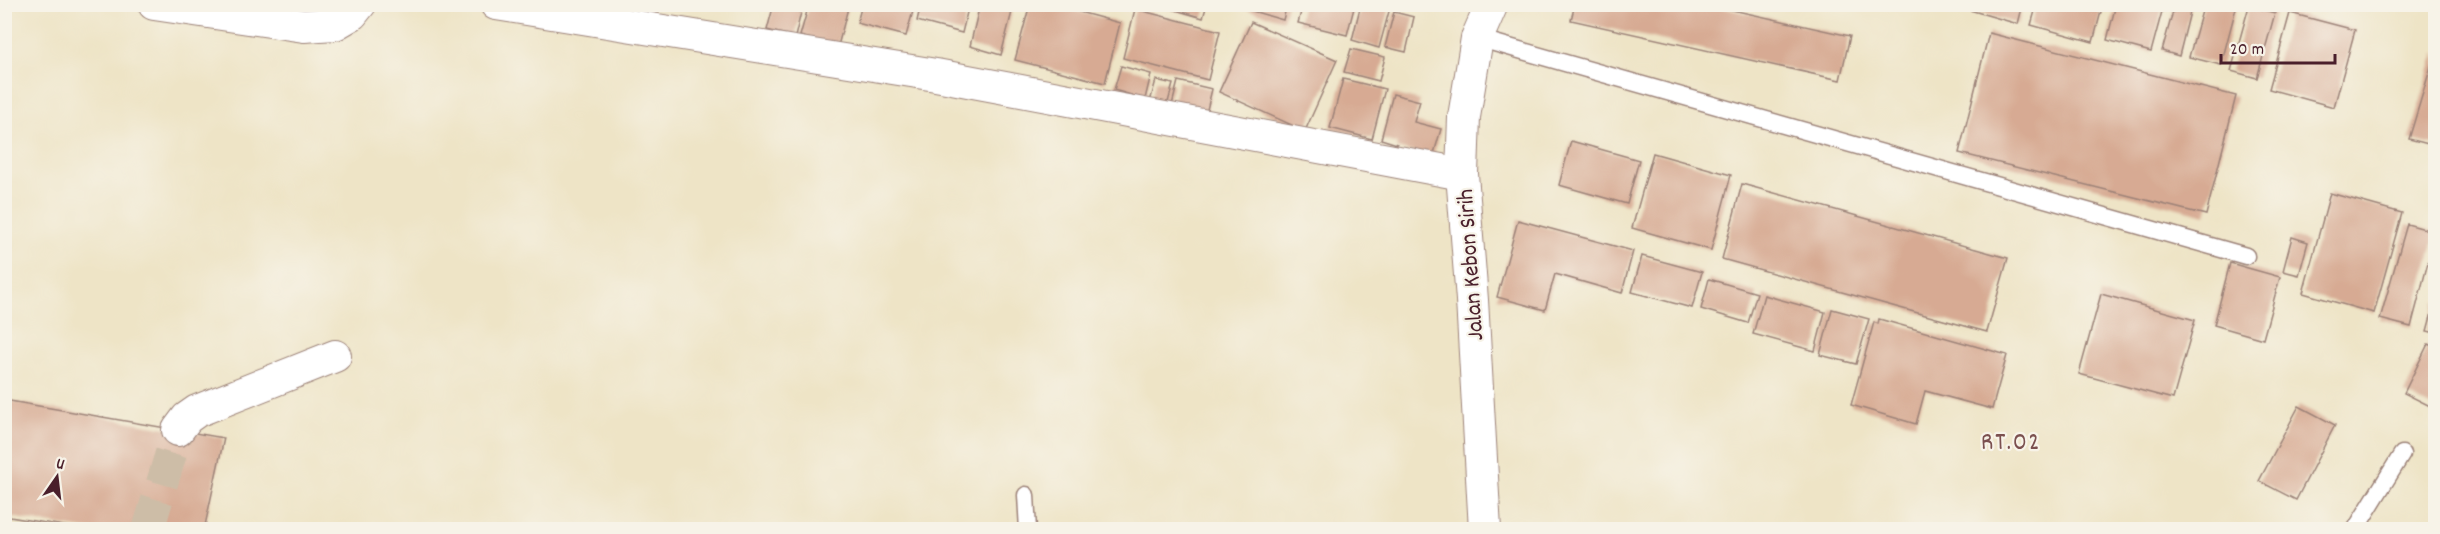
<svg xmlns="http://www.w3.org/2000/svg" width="2440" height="534" viewBox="0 0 2440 534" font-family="Dekko,sans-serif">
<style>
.building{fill:#d7aa93}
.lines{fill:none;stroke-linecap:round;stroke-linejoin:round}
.minor-tunnel{stroke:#cdbda7;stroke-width:32;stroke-dasharray:32 16;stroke-linecap:butt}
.service-casing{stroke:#9c8278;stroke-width:19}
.minor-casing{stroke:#9c8278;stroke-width:34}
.service{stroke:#fff;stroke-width:16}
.minor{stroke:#fff;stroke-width:32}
.labels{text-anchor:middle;stroke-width:4.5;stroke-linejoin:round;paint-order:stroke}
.street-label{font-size:24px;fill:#4a1f2b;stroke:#f7f3e8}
.neighbourhood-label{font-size:26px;letter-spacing:1.5px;fill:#7b504f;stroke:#f7f3e8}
</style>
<rect width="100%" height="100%" fill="#f7f3e8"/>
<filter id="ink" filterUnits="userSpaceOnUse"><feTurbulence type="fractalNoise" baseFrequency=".0167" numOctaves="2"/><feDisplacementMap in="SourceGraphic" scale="12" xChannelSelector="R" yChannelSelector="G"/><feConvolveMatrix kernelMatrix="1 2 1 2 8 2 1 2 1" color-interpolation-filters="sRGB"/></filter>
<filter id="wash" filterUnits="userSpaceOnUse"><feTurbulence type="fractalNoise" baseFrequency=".008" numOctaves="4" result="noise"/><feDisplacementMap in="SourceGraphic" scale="24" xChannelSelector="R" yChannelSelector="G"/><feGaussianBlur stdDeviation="1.35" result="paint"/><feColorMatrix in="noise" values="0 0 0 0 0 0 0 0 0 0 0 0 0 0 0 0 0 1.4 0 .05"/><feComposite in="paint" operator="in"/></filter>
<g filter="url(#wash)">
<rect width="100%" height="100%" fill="#eee4c6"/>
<g id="blocks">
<g class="building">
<path d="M774 4H803L795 37 767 30Z"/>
<path d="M809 4H849L838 46 800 36Z"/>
<path d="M862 4H915L906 36 857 23Z"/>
<path d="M921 4H969L962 33 917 21Z"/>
<path d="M980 4H1014L1001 55 970 46Z"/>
<path d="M1030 4H1050L1120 23 1105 83 1015 60Z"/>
<path d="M1155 4H1207L1203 18Z"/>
<path d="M1228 4H1287L1283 20Z"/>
<path d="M1303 4H1355L1347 35 1298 23Z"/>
<path d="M1361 4H1391L1379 48 1352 40Z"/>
<path d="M1575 4H1705L1850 36 1840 80 1571 20Z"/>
<path d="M1949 4H2023L2018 24Z"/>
<path d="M2037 4H2103L2093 42 2031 25Z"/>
<path d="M2116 4H2164L2151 52 2107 40Z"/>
<path d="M2175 4H2192L2179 56 2162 51Z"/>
<path d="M2204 4H2237L2221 65 2189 57Z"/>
<path d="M2249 6 2275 13 2257 78 2231 71Z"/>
<path d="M1135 9 1220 31 1208 80 1123 58Z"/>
<path d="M1394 12 1414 17 1406 52 1385 47Z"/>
<path d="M2290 13 2355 30 2334 107 2269 89Z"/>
<path d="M1251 22 1337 60 1305 131 1219 92Z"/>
<path d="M1989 33 2236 96 2206 215 1959 153Z"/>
<path d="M1351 49 1385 57 1379 81 1344 72Z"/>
<path d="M2435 53H2436V146L2409 139Z"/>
<path d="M1121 66 1151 74 1145 99 1114 90Z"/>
<path d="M1343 79 1385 89 1372 139 1330 128Z"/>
<path d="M1156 80 1173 84 1167 106 1150 102Z"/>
<path d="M1178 81 1212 89 1206 114 1172 105Z"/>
<path d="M1393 94 1420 101 1414 122 1441 129 1433 157 1396 148 1397 144 1381 139Z"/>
<path d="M1571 141 1639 160 1627 204 1559 185Z"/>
<path d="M1653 153 1731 175 1711 250 1632 228Z"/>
<path d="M1742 184 2008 258 1987 332 1722 259Z"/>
<path d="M2330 193 2402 213 2374 313 2303 293Z"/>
<path d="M1518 220 1633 251 1622 293 1555 274 1545 310 1497 297Z"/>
<path d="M2407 224 2436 232 2411 327 2380 319Z"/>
<path d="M2292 237 2308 242 2299 275 2283 271Z"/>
<path d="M1642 256 1702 272 1692 308 1632 292Z"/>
<path d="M2230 263 2280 277 2263 339 2214 325Z"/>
<path d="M1709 279 1757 293 1748 323 1701 309Z"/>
<path d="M2101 294 2195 320 2173 399 2079 374Z"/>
<path d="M1764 295 1825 312 1815 351 1753 334Z"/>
<path d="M2435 302H2436V333L2427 331Z"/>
<path d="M1832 309 1869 319 1856 364 1820 355Z"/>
<path d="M1879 319 2007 355 1992 409 1925 391 1916 424 1851 405 1874 322 1878 324Z"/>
<path d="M2428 344 2436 348V409L2404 393Z"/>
<path d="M4 400 224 438 204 530H88L4 516Z"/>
<path d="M2299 406 2335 425 2296 500 2259 481Z"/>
</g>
</g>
</g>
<g filter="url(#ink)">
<use href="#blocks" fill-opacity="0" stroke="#9c8278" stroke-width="1.5"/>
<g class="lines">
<path class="minor-tunnel" d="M148 530 178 430"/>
<defs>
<g id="service">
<path d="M1477 38 2246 256"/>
<path d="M1026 495 1028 530"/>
<path d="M2355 530 2402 454"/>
</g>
<g id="minor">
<path d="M154 4 304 26 335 24 352 14 360 4"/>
<path d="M496 4 936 75 1462 174"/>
<path d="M178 430 187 418 197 411 335 356"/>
<path d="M1485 530 1472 300 1462 174 1464 117 1477 38 1492 4"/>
</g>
</defs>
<use href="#service" class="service-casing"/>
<use href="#minor" class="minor-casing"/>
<use href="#service" class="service"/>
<use href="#minor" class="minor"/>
</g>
</g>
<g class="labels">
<g class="street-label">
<text transform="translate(1469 265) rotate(-94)" y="8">Jalan Kebon Sirih</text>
</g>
<g class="neighbourhood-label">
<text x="2011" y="449">RT.02</text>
</g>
</g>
<rect width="2440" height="534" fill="none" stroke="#f7f3e8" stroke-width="24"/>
<g transform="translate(57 477) rotate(14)" stroke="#f7f3e8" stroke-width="4.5" paint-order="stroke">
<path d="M0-4.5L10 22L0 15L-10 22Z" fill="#4a1f2b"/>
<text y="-9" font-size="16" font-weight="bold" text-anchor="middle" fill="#4a1f2b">U</text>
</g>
<path d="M2221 54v9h114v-9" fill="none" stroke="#4a1f2b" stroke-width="3"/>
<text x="2230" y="54" font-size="18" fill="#4a1f2b" stroke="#f7f3e8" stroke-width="4.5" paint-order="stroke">20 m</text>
</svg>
